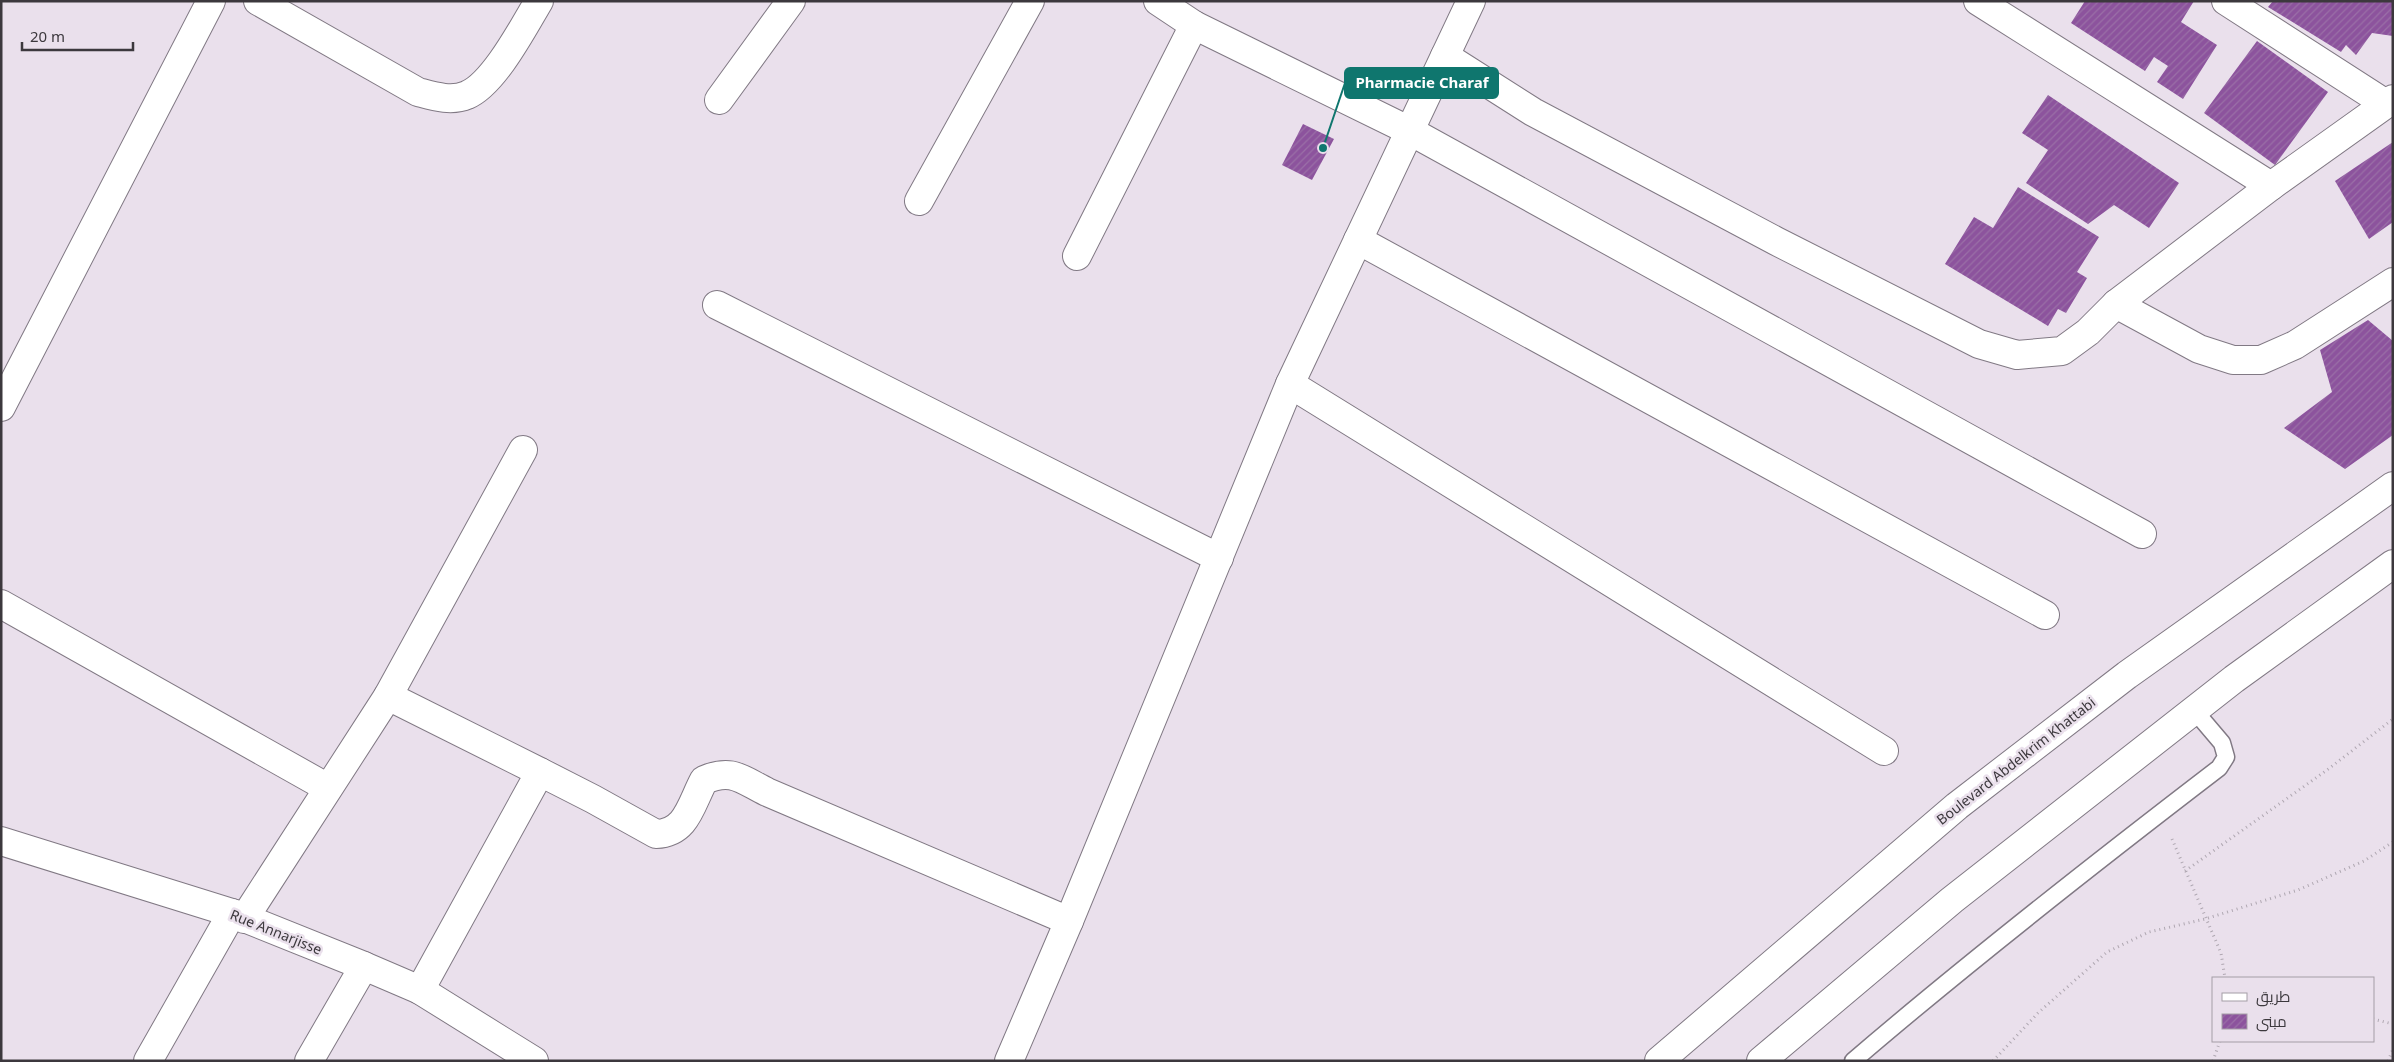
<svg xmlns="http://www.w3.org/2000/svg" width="2394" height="1062" viewBox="0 0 2394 1062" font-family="'Noto Sans',Cairo,sans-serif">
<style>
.building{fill:url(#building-hatch)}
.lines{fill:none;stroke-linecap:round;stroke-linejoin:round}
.service-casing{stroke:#817984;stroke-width:19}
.minor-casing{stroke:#817984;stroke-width:30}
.tertiary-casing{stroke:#817984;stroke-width:30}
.path{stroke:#afa7b1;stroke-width:3;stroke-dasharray:1 4;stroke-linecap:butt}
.service{stroke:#fff;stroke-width:16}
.minor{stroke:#fff;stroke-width:28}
.tertiary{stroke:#fff;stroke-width:28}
.labels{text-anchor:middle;stroke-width:5;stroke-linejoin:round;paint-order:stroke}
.street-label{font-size:14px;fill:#3c383d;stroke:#eae0ec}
.leader{fill:none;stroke:#0f766e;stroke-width:2}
.callout-dot{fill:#0f766e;stroke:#eae0ec;stroke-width:2}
.callout{fill:#0f766e;stroke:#0f766e;stroke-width:2}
.callout-label{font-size:15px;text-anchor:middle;font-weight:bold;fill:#fff}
</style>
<defs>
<pattern id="building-hatch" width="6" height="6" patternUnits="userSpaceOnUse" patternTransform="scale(1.25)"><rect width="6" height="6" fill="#8c539d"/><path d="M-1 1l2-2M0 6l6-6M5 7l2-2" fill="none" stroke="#9a6fa7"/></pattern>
</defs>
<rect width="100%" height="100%" fill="#eae0ec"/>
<g class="building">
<path d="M2085 1H2194L2181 22 2217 45 2183 99 2157 82 2168 66 2154 57 2145 71 2071 23Z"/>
<path d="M2273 1H2393V36L2372 33 2356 55 2346 45 2341 52 2268 7Z"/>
<path d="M2257 41 2328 92 2275 165 2204 113Z"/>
<path d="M2048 95 2179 183 2149 228 2114 205 2088 224 2026 183 2048 150 2022 133Z"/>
<path d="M1303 124 1334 139 1312 180 1282 165Z"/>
<path d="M2393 142V222L2369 239 2335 181Z"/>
<path d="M2018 187 2099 237 2077 272 2087 278 2066 313 2058 309 2048 326 1945 264 1974 217 1993 228Z"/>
<path d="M2368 320 2393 341V435L2345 469 2284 428 2332 392 2320 350Z"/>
</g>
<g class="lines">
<defs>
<path id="service" d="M1853 1061C1972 959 2095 863 2219 768L2226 757 2222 743 2194 710"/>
<g id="minor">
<path d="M258 1 418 92C433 96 451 102 467 95 494 84 524 26 539 1"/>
<path d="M1158 1 1194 25 1410 131 2142 534"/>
<path d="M1978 1 2271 186"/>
<path d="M2226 1 2386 104"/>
<path d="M1445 56 1533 112 1776 241 1979 344 2017 355 2062 351 2088 332 2116 304 2271 186 2393 99"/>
<path d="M719 100 791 1"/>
<path d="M919 201 1030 1"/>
<path d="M1358 240 2045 615"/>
<path d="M1077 256 1194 25"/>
<path d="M2116 304 2199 349 2233 360H2261L2295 345 2393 282"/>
<path d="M717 305 1219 558"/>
<path d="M1290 384 1884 751"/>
<path d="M1 407 211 1"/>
<path d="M1 604 328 788"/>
<path d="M388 696 540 772 420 990"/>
<path d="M540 772 593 799 656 834C687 833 691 804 704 780 732 768 741 779 767 792L1069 921"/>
<path d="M1 841 232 913 364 966 420 990 534 1061"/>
<path d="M244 919 388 696 523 450"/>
<path d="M148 1061 232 913"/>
<path d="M309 1061 364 966"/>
<path d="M1009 1061 1069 921 1290 384 1471 1"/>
</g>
<g id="tertiary">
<path d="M1659 1061 1957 806 2127 675 2393 486"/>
<path d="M1761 1061 1952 900 2234 679 2393 564"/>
</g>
</defs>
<use href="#service" class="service-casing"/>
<use href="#minor" class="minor-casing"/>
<use href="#tertiary" class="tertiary-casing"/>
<g class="path">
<path d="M2172 839 2221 953 2225 978"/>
<path d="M2185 871 2327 770 2393 719"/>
<path d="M2373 1019 2393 1024"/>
<path d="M1993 1061 2038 1013 2107 952 2149 932 2205 919 2298 890 2364 861 2393 842"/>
<path d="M2213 1061 2220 1041"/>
<path d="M2388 1061 2393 1049"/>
</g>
<use href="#service" class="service"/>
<use href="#minor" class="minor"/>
<use href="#tertiary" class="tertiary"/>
</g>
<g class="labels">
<g class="street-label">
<text transform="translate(2016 761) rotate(-38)" y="5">Boulevard Abdelkrim Khattabi</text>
<text transform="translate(276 932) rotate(22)" y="5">Rue Annarjisse</text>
</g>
</g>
<path class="leader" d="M1323 148L1345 83"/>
<circle class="callout-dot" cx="1323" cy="148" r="5"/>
<rect class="callout" x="1345" y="68" width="153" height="30" rx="5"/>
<g class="callout-label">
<text x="1422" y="88">Pharmacie Charaf</text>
</g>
<rect width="2394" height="1062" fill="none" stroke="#3c383d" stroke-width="5"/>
<rect x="2212" y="977" width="162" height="65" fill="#eae0ec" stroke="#a49da6"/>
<rect x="2222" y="993" width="25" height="8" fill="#ffffff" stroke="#a49da6"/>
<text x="2256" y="1002" font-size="15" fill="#3c383d">طريق</text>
<rect x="2222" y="1014" width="25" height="15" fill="url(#building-hatch)" stroke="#a49da6"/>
<text x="2256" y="1027" font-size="15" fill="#3c383d">مبنى</text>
<path d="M22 42v8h111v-8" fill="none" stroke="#3c383d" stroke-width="2.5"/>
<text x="30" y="42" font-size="15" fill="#3c383d" stroke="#eae0ec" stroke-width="4" paint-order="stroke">20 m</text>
</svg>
